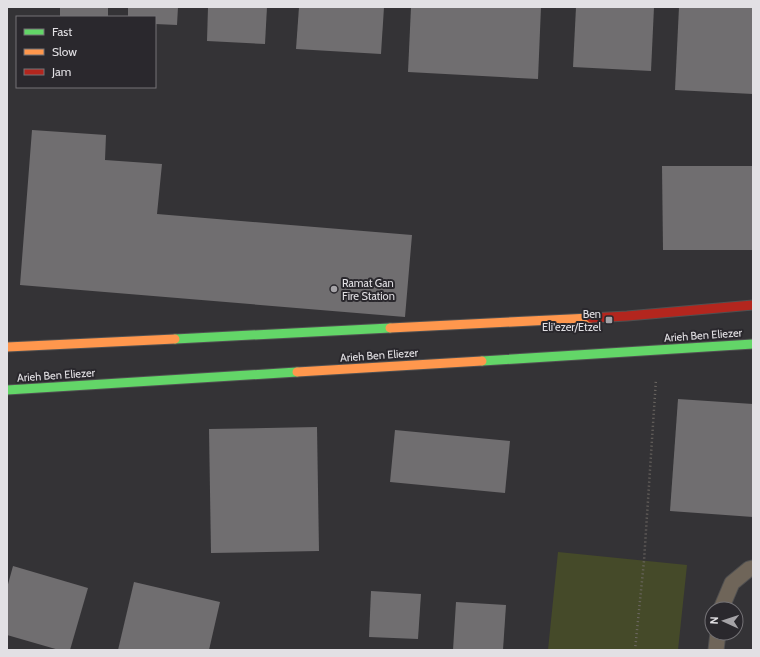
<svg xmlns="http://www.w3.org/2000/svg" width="760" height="657" viewBox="0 0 760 657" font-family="Cabin,sans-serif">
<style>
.green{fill:#454a29}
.building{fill:#706e70}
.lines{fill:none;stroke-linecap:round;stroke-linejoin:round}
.lane-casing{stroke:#505051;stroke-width:17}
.fast-casing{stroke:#505051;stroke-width:11}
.slow-casing{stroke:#505051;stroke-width:11}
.jam-casing{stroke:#505051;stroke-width:11}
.path{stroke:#6e6964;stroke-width:2.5;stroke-dasharray:1 3;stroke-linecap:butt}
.lane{stroke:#6f6559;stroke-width:15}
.fast{stroke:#63d668;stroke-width:9}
.slow{stroke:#ff974d;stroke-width:9}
.jam{stroke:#b3261e;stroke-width:9}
.poi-dot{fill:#a5a3a7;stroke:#2a282d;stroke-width:1.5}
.labels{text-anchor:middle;stroke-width:4;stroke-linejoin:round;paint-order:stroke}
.poi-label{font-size:11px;fill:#e2e0e4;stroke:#2a282d;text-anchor:start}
.street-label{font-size:11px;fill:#e2e0e4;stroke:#2a282d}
</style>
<rect width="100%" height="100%" fill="#343336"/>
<path class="green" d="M558 552 687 565 678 650H548Z"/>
<g class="building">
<rect x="60" y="7" width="48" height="10"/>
<path d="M128 7H178L177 25 155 24V17H128Z"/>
<path d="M208 7H267L265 44 207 41Z"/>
<path d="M299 7H384L381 54 296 49Z"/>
<path d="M411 7H541L538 79 408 72Z"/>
<path d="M576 7H654L651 71 573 67Z"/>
<path d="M679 7H753V94L675 90Z"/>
<path d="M32 130 106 135 105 160 162 164 157 214 412 235 405 317 20 285Z"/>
<path d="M662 166H753V250H663Z"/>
<path d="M678 399 753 404V517L670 511Z"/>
<path d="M317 427 319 551 211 553 209 429Z"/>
<path d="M395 430 510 441 505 493 390 482Z"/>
<path d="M13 566 88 588 70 650H59L7 635V588Z"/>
<path d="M134 582 220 602 209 650H118Z"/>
<path d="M371 591 421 594 418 639 369 637Z"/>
<path d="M456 602 506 605 503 650H453Z"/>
</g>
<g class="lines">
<defs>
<g id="lane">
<path d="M721 609 732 583 749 569 753 568"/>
<path d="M716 650 718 633"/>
</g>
<g id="fast">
<path d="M175 339 390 328"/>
<path d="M482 361 753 344"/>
<path d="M7 390 297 372"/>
</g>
<g id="slow">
<path d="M390 328 591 318"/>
<path d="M7 347 175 339"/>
<path d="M297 372 482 361"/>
</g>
<path id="jam" d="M591 318 627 316 753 305"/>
</defs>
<use href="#lane" class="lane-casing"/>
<use href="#fast" class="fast-casing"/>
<use href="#slow" class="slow-casing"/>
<use href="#jam" class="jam-casing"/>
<path class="path" d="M635 650 644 561 656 379"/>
<use href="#lane" class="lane"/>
<use href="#fast" class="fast"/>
<use href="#slow" class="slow"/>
<use href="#jam" class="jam"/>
</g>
<g class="poi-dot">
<circle cx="334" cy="289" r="4"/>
<rect x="605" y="316" width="8" height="8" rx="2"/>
</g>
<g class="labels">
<g class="poi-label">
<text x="342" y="287">Ramat Gan<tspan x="342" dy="13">Fire Station</tspan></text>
<text x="601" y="318" text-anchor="end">Ben<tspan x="601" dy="13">Eli'ezer/Etzel</tspan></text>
</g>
<g class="street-label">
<text transform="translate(703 335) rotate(-4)" y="4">Arieh Ben Eliezer</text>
<text transform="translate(379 355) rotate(-4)" y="4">Arieh Ben Eliezer</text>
<text transform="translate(56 375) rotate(-4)" y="4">Arieh Ben Eliezer</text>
</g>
</g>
<rect width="760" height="657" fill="none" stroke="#e2e0e4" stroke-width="16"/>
<rect x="16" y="16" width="140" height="72" fill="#2a282d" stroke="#747276"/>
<rect x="24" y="29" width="20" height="6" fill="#63d668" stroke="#747276"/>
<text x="52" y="36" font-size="12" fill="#e2e0e4">Fast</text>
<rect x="24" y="49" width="20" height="6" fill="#ff974d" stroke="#747276"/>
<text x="52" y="56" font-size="12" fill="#e2e0e4">Slow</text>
<rect x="24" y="69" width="20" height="6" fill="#b3261e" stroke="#747276"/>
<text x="52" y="76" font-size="12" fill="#e2e0e4">Jam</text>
<g transform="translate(724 621) rotate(273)"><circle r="19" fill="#2a282d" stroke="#747276"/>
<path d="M0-3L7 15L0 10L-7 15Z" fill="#a5a3a7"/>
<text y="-6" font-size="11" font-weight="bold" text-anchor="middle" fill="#e2e0e4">N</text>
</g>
</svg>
